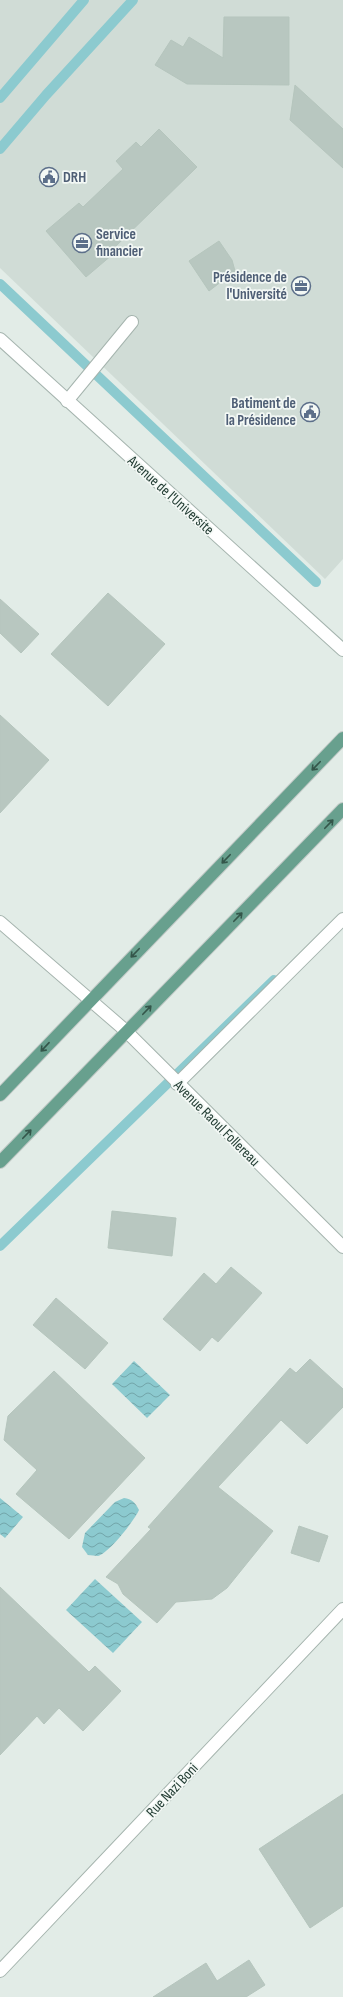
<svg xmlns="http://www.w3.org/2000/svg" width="343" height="1997" viewBox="0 0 343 1997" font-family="'Sofia Sans Condensed',sans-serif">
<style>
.built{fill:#d0dcd6}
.water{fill:url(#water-waves)}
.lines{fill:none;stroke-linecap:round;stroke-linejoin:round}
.stream{stroke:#8ccacf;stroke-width:10}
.building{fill:#b8c7c0;stroke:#b5c5bd}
.lane-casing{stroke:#a5b4ae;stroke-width:14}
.street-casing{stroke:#a5b4ae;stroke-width:14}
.primary-casing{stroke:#c1c9c6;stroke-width:14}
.lane{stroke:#fff;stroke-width:12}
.street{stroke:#fff;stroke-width:12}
.primary{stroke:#68a08e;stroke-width:12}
.oneway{stroke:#34564a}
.labels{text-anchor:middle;stroke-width:3.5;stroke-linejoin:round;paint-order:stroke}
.service-label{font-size:15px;font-weight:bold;fill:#4e5e75;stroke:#f3f8f5;text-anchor:start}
.street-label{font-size:15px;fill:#233d34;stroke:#f3f8f5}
</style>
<defs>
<pattern id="water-waves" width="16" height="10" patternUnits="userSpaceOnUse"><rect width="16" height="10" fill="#8ccacf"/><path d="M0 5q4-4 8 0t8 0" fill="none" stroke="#72a5a9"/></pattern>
</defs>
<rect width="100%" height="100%" fill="#e2ece7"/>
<path class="built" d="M0 0H343V559L325 579 0 268Z"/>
<g class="water">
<path d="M134 1361 170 1395 147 1418 112 1384Z"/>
<path d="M0 1498 23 1517 5 1538 0 1534Z"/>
<path d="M124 1498C132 1499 135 1502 139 1510 134 1521 109 1553 98 1556 95 1556 91 1555 88 1555L82 1547 85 1533 115 1502Z"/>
<path d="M95 1579 142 1622 113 1653 66 1610Z"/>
</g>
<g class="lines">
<g class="stream">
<path d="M0 98 84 0"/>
<path d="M0 149 46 95 133 0"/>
<path d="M0 284 316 582"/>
<path d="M0 1246 274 980"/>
</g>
</g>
<g class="building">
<path d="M224 17H289V85L187 84 155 65 171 40 183 47 189 37 223 58Z"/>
<path d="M295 85 343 129V168L290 120Z"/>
<path d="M159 129 197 167 116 246 119 249 86 277 46 231 79 203 83 207 123 169 116 161 136 142 141 147Z"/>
<path d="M219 241 232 260 235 271 209 291 189 261Z"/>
<path d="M108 593 165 644 108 706 51 654Z"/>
<path d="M0 599 39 634 21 653 0 633Z"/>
<path d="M0 715 49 760 0 813Z"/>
<path d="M112 1211 176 1218 172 1256 108 1248Z"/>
<path d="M231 1267 262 1293 218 1342 212 1337 200 1351 163 1319 204 1273 216 1284Z"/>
<path d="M56 1298 108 1343 85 1369 33 1325Z"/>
<path d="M310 1359 343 1389V1407L307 1444 281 1420 218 1487 273 1531 227 1588 212 1599 176 1602 157 1623 123 1594 118 1584 106 1577 151 1529 148 1527 290 1368 296 1373Z"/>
<path d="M54 1371 145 1458 69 1539 16 1494 37 1470 4 1440 8 1416Z"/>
<path d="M299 1526 328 1536 319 1562 291 1553Z"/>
<path d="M0 1587 89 1672 95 1666 121 1691 83 1731 59 1708 44 1724 37 1716 0 1755Z"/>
<path d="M343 1794V1906L310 1928 259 1849Z"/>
<path d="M249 1960 265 1985 246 1997H153L206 1963 217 1981Z"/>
</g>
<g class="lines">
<defs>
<path id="lane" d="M67 401 132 322"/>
<g id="street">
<path d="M0 339 343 650"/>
<path d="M0 922 126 1031 343 1247"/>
<path d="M177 1084 343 919"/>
<path d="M0 1971 343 1609"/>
</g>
<g id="primary">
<path d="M0 1095 343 738"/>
<path d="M0 1162 343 809"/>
</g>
</defs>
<use href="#lane" class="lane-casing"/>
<use href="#street" class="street-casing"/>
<use href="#primary" class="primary-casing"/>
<use href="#lane" class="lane"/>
<use href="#street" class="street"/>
<use href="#primary" class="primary"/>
</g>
<defs><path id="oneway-shaft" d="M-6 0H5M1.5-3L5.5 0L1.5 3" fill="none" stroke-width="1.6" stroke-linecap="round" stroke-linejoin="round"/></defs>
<g class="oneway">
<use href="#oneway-shaft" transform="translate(316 766) rotate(134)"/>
<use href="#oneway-shaft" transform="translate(329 824) rotate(-46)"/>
<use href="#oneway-shaft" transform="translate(226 859) rotate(134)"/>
<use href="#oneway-shaft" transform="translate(238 917) rotate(-46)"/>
<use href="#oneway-shaft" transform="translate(135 953) rotate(134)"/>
<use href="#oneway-shaft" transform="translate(147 1010) rotate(-46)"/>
<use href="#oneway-shaft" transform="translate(45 1047) rotate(133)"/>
<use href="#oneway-shaft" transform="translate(27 1134) rotate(-46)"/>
</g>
<defs>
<symbol id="civic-ring" viewBox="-11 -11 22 22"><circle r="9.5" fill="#f3f8f5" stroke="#5c6f8a" stroke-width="1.5"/><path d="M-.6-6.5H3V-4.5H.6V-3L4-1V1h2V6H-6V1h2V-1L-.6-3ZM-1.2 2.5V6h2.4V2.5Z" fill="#5c6f8a"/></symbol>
<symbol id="office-ring" viewBox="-11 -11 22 22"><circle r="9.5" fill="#f3f8f5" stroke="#5c6f8a" stroke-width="1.5"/><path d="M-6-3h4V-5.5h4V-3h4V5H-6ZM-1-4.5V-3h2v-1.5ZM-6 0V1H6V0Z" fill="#5c6f8a"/></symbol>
</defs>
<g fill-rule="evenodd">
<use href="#civic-ring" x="38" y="166" width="22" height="22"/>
<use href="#office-ring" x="71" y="232" width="22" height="22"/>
<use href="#office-ring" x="290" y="275" width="22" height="22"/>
<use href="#civic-ring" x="299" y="401" width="22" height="22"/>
</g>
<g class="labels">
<g class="service-label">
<text x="63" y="182">DRH</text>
<text x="96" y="239">Service<tspan x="96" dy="17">financier</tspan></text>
<text x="287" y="282" text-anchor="end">Présidence de<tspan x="287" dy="17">l'Université</tspan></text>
<text x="296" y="408" text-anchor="end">Batiment de<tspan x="296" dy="17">la Présidence</tspan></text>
</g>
<g class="street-label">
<text transform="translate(171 495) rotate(42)" y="5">Avenue de l'Universite</text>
<text transform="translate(217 1123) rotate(45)" y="5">Avenue Raoul Follereau</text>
<text transform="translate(172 1790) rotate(-47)" y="5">Rue Nazi Boni</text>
</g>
</g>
</svg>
